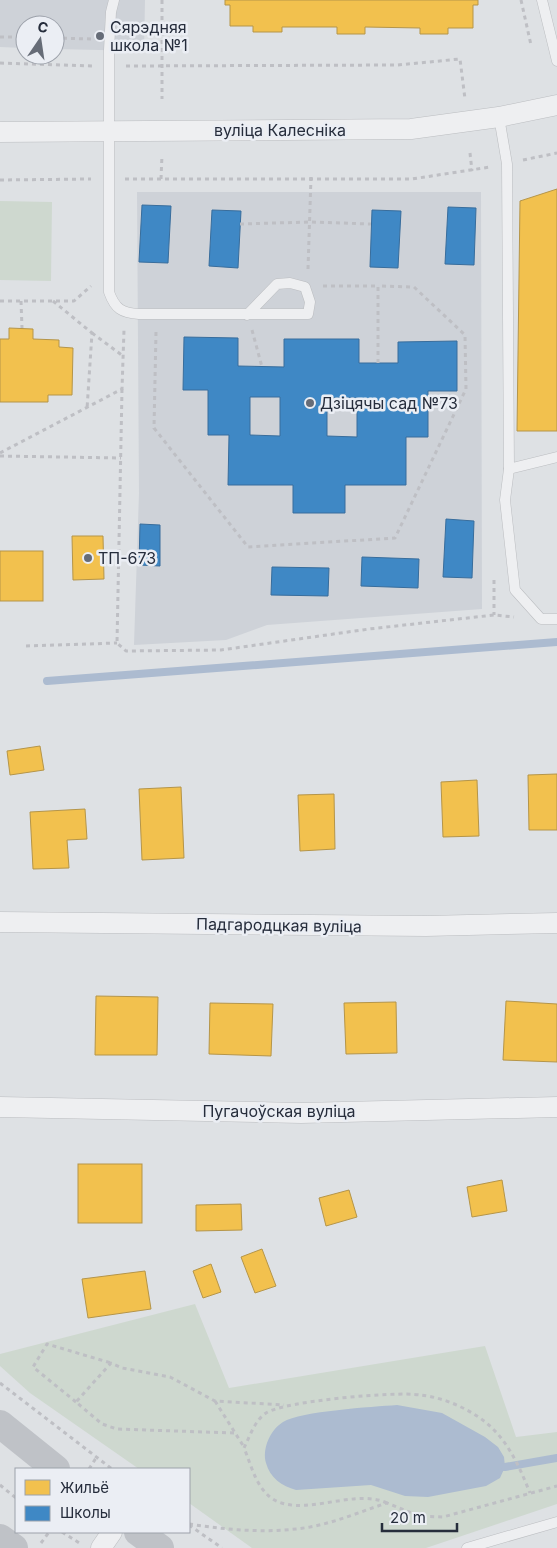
<svg xmlns="http://www.w3.org/2000/svg" width="557" height="1548" viewBox="0 0 557 1548" font-family="Inter,sans-serif">
<style>
.built{fill:#ced2d8}
.green{fill:#ced8cf}
.water{fill:#acbbd0}
.homes{fill:#f2c14e;stroke:#b59549}
.schools{fill:#3f88c5;stroke:#386d9c;fill-rule:evenodd}
.lines{fill:none;stroke-linecap:round;stroke-linejoin:round}
.stream{stroke:#acbbd0;stroke-width:8}
.lane-casing{stroke:#bbbdc0;stroke-width:11}
.street-casing{stroke:#bbbdc0;stroke-width:21}
.path{stroke:#bebfc4;stroke-width:3;stroke-dasharray:4 4;stroke-linecap:butt}
.lane{stroke:#eeeff1;stroke-width:10}
.street{stroke:#eeeff1;stroke-width:20}
.secondary{stroke:#bfc2c7;stroke-width:28}
.poi-dot{fill:#666c77;stroke:#ebeef4;stroke-width:2}
.labels{text-anchor:middle;stroke-width:5;stroke-linejoin:round;paint-order:stroke}
.poi-label{font-size:16px;fill:#262d3c;stroke:#ebeef4;text-anchor:start}
.street-label{font-size:16px;fill:#262d3c;stroke:#ebeef4}
</style>
<rect width="100%" height="100%" fill="#dee1e4"/>
<g class="built">
<path d="M0 0H145L144 51 55 49V25H25V48L0 47Z"/>
<path d="M137 192H481L482 609 267 625 226 640 134 645 139 493Z"/>
</g>
<g class="green">
<path d="M0 201 52 202 51 281 0 280Z"/>
<path d="M195 1304 229 1388 485 1346 516 1437 557 1432V1504L426 1548H252L189 1503V1469H139L30 1393 0 1366V1354Z"/>
</g>
<path class="water" d="M397 1405 442 1413 485 1437 498 1447 504 1457 505 1467 500 1478 486 1486 428 1497 405 1496 371 1485 296 1490C282 1486 270 1478 266 1463 262 1449 270 1430 283 1422 301 1411 372 1407 397 1405Z"/>
<g class="homes">
<path d="M225 0H478V5H473V28H448V34H420V28L365 27V34H337V27H282V32H253V26H230V5H225Z"/>
<path d="M557 189V431H517L520 201Z"/>
<path d="M9 328 33 329V339L59 340V347L73 348 72 395H48V402H0V339H9Z"/>
<path d="M72 536H103L104 579 73 580Z"/>
<rect x="0" y="551" width="43" height="50"/>
<path d="M40 746 44 770 10 775 7 751Z"/>
<path d="M557 774V830H529L528 775Z"/>
<path d="M477 780 479 836 443 837 441 782Z"/>
<path d="M181 787 184 858 142 860 139 789Z"/>
<path d="M334 794 335 849 300 851 298 795Z"/>
<path d="M85 809 87 839 67 840 69 868 33 869 30 812Z"/>
<path d="M96 996 158 997 157 1055H95Z"/>
<path d="M506 1001 557 1004V1062L503 1060Z"/>
<path d="M396 1002 397 1053 346 1054 344 1003Z"/>
<path d="M210 1003 273 1004 271 1056 209 1054Z"/>
<rect x="78" y="1164" width="64" height="59"/>
<path d="M502 1180 507 1211 472 1217 467 1187Z"/>
<path d="M349 1190 357 1217 326 1226 319 1198Z"/>
<path d="M241 1204 242 1230 196 1231V1205Z"/>
<path d="M262 1249 276 1286 255 1293 241 1257Z"/>
<path d="M211 1264 221 1292 203 1298 193 1271Z"/>
<path d="M145 1271 151 1309 88 1318 82 1279Z"/>
</g>
<g class="schools">
<path d="M142 205 171 206 168 263 139 262Z"/>
<path d="M448 207 476 208 474 265 445 264Z"/>
<path d="M212 210 241 211 238 268 209 266Z"/>
<path d="M372 210 401 211 398 268 370 267Z"/>
<path d="M184 337 238 338V366L284 367V339H359V363H398V342L457 341V391H428V437H406V485H345V513H293V485H228L229 435H208V390H183ZM250 397H280V436L250 435ZM327 398H357V437L327 436Z"/>
<path d="M446 519 474 521 472 578 443 577Z"/>
<path d="M140 524 160 525V566L139 565Z"/>
<path d="M362 557 419 559 418 588 361 586Z"/>
<path d="M272 567 329 568 328 596 271 595Z"/>
</g>
<g class="lines">
<g class="stream">
<path d="M47 681 557 642"/>
<path d="M505 1467 557 1458"/>
</g>
<defs>
<g id="lane">
<path d="M114 0 111 12 109 50V292C115 309 122 313 139 314H308L310 302 305 287 290 283 277 284 247 315"/>
<path d="M542 0 557 61"/>
<path d="M499 117 507 164 509 469 557 457"/>
<path d="M509 469 505 500 515 590 541 619H557"/>
<path d="M467 1548 557 1522"/>
</g>
<g id="street">
<path d="M0 132 411 129 499 117 557 105"/>
<path d="M0 922 426 926 557 923"/>
<path d="M0 1107 301 1113 557 1107"/>
<path d="M101 1548 112 1532"/>
</g>
</defs>
<use href="#lane" class="lane-casing"/>
<use href="#street" class="street-casing"/>
<g class="path">
<path d="M162 0V99"/>
<path d="M521 0 531 45"/>
<path d="M0 37H25"/>
<path d="M55 38 92 39"/>
<path d="M0 63 92 66"/>
<path d="M126 66 398 65 460 59 465 99"/>
<path d="M470 153 472 171"/>
<path d="M523 160 557 153"/>
<path d="M125 179H412L490 167"/>
<path d="M161 179 162 155"/>
<path d="M0 180 91 179"/>
<path d="M240 224 310 222 371 224"/>
<path d="M308 269 311 177"/>
<path d="M323 286H378V363"/>
<path d="M0 301H74L91 286"/>
<path d="M21 301 22 328"/>
<path d="M53 301 92 333 87 409"/>
<path d="M252 330 262 367"/>
<path d="M156 332 154 428 248 547 395 538 466 389 465 335 414 287 378 286"/>
<path d="M92 333 123 356"/>
<path d="M122 389 117 643 126 651 221 650 369 629 494 615 514 617"/>
<path d="M0 453 122 389 124 330"/>
<path d="M0 456 121 458"/>
<path d="M494 580V615"/>
<path d="M26 646 117 643"/>
<path d="M0 1383 112 1469"/>
<path d="M215 1401 244 1447"/>
<path d="M76 1402 33 1367 47 1344 111 1363"/>
<path d="M234 1433 117 1429 102 1424 76 1402 111 1363 122 1368 170 1377 215 1401 284 1405"/>
<path d="M89 1469 96 1458"/>
<path d="M0 1485 16 1498"/>
<path d="M387 1503C351 1486 291 1525 264 1491 254 1479 250 1462 244 1448 250 1436 255 1420 266 1413 284 1401 397 1391 420 1395 440 1397 460 1405 477 1416 505 1434 518 1463 530 1493"/>
<path d="M189 1524C229 1530 269 1534 310 1527 337 1522 362 1511 387 1503L419 1516 443 1517 557 1486"/>
<path d="M189 1525 222 1548"/>
<path d="M62 1532 81 1544"/>
<path d="M41 1543 49 1532"/>
</g>
<use href="#lane" class="lane"/>
<use href="#street" class="street"/>
<g class="secondary">
<path d="M0 1424 56 1469"/>
<path d="M138 1532 160 1548"/>
<path d="M0 1538 14 1548"/>
</g>
</g>
<g class="poi-dot">
<circle cx="100" cy="36" r="5"/>
<circle cx="310" cy="403" r="5"/>
<circle cx="88" cy="558" r="5"/>
</g>
<g class="labels">
<g class="poi-label">
<text x="110" y="33">Сярэдняя<tspan x="110" dy="18">школа №1</tspan></text>
<text x="320" y="409">Дзіцячы сад №73</text>
<text x="98" y="564">ТП-673</text>
</g>
<g class="street-label">
<text x="280" y="136">вуліца Калесніка</text>
<text transform="translate(279 925) rotate(1)" y="6">Падгародцкая вуліца</text>
<text x="279" y="1117">Пугачоўская вуліца</text>
</g>
</g>
<rect x="15" y="1468" width="175" height="65" fill="#ebeef4" stroke="#9ca1aa"/>
<rect x="25" y="1480" width="25" height="15" fill="#f2c14e" stroke="#9ca1aa"/>
<text x="60" y="1493" font-size="15" fill="#262d3c">Жильё</text>
<rect x="25" y="1506" width="25" height="15" fill="#3f88c5" stroke="#9ca1aa"/>
<text x="60" y="1518" font-size="15" fill="#262d3c">Школы</text>
<g transform="translate(40 40) rotate(13)"><circle r="24" fill="#ebeef4" stroke="#9ca1aa"/>
<path d="M0-4L9 19L0 12L-9 19Z" fill="#666c77"/>
<text y="-8" font-size="14" font-weight="bold" text-anchor="middle" fill="#262d3c">С</text>
</g>
<path d="M382 1523v8h75v-8" fill="none" stroke="#262d3c" stroke-width="2.5"/>
<text x="390" y="1523" font-size="15" fill="#262d3c" stroke="#ebeef4" stroke-width="4" paint-order="stroke">20 m</text>
</svg>
